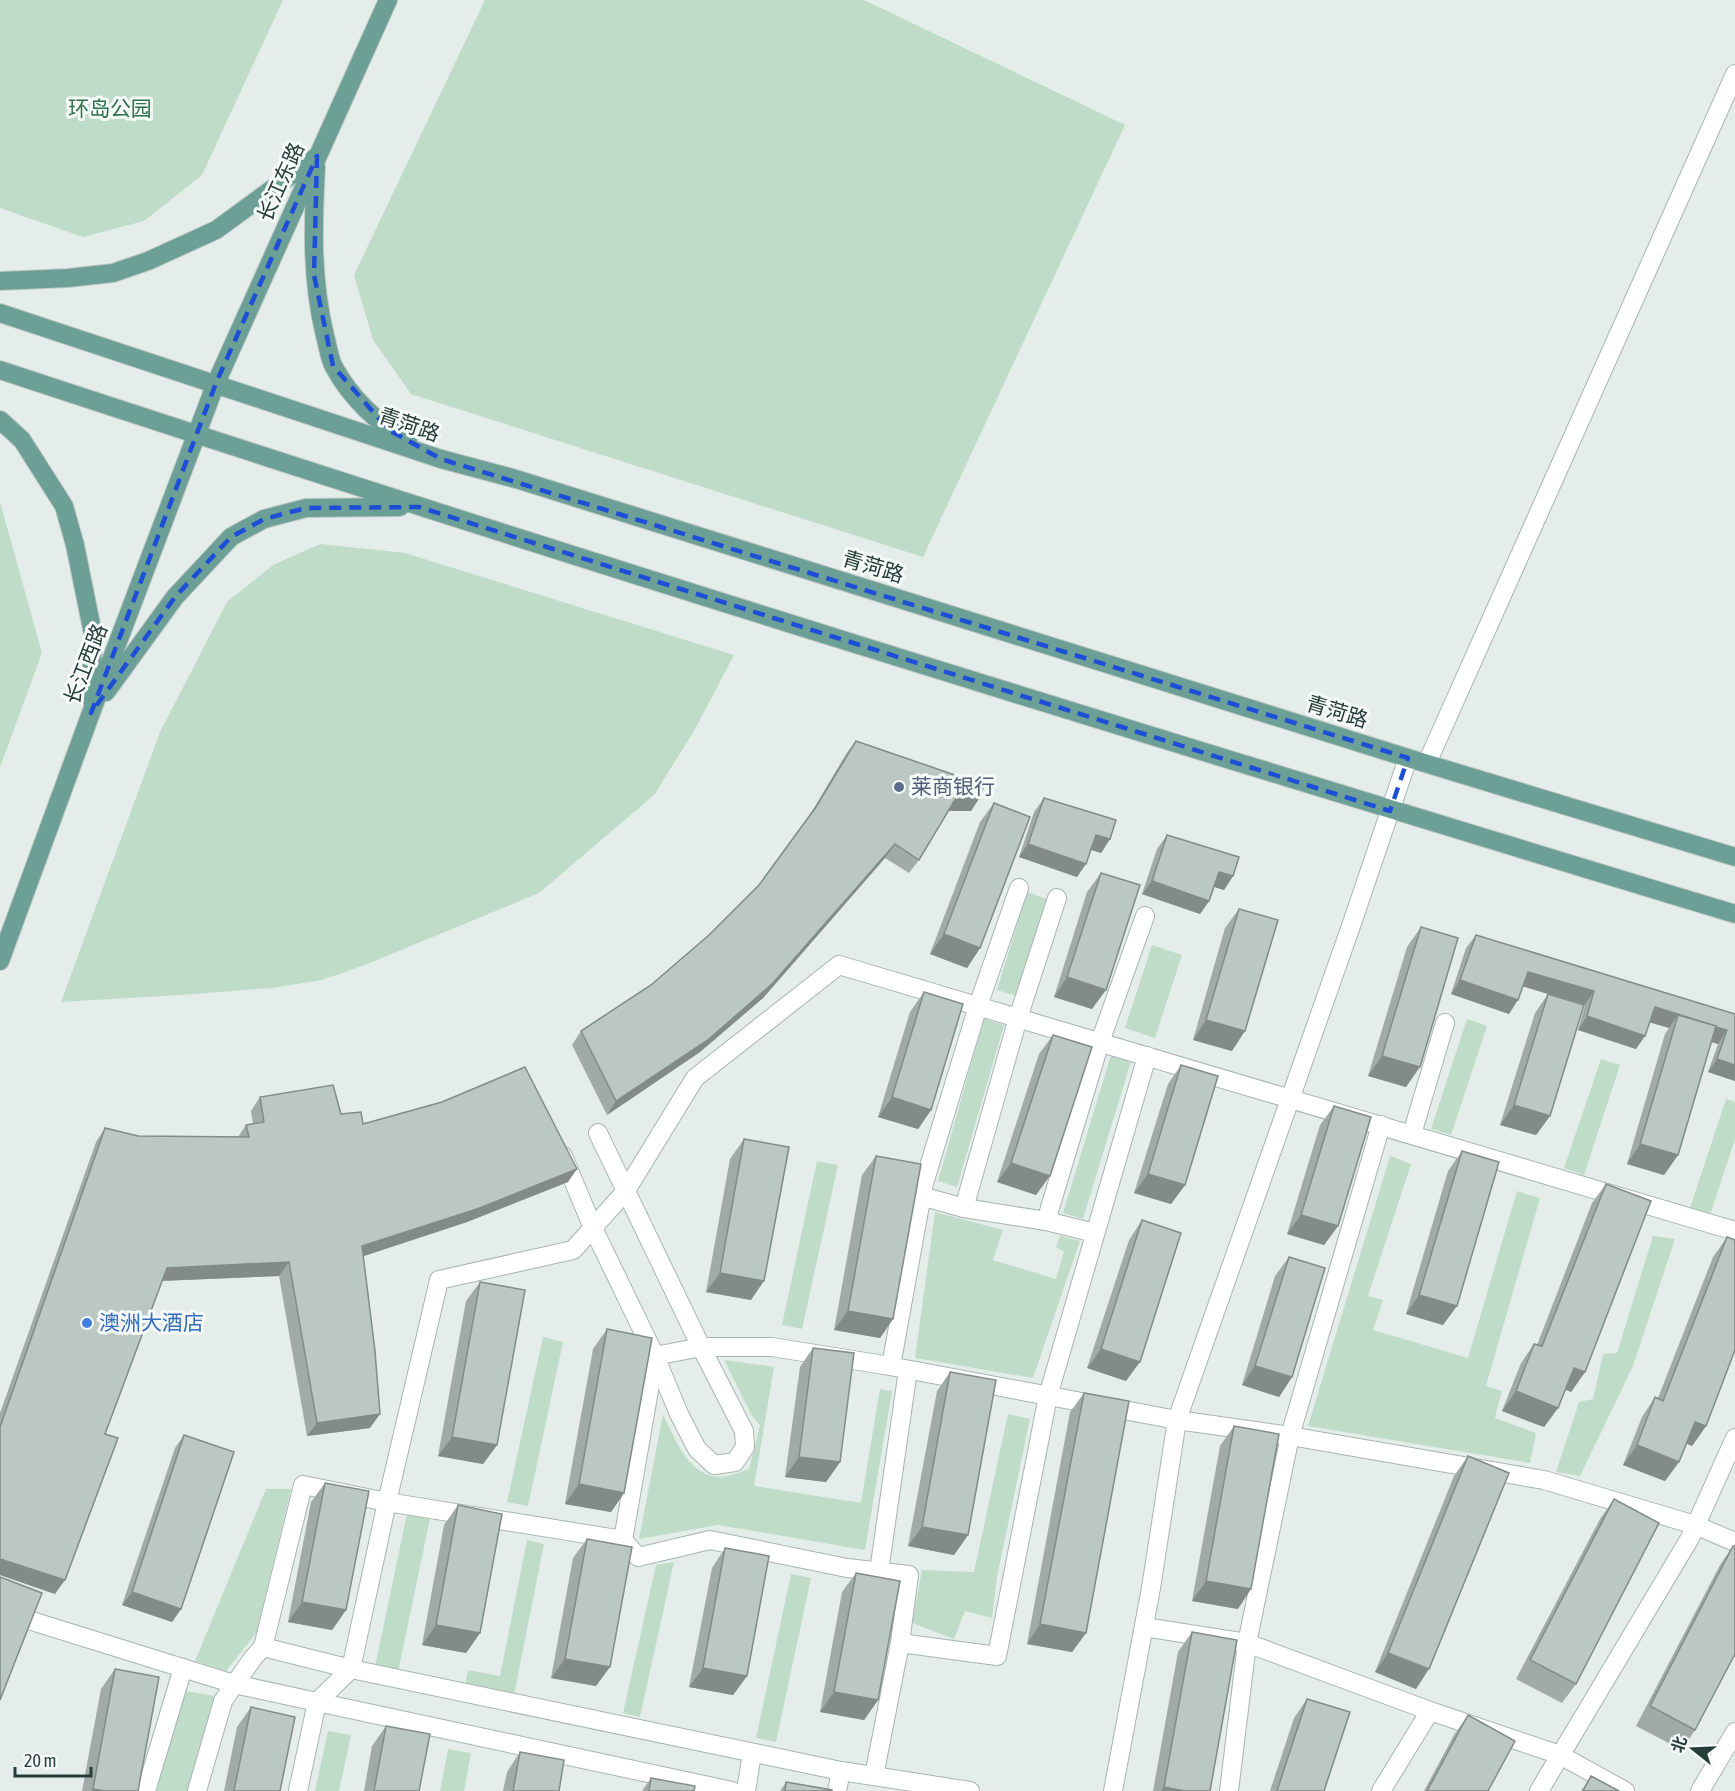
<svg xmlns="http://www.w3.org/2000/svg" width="1735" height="1791" viewBox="0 0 1735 1791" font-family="'Asap Condensed','Noto Sans SC',sans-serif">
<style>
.green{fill:#bfdcc9}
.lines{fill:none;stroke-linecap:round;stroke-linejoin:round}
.minor-casing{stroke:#a7b5b1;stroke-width:20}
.tertiary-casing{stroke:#a7b5b1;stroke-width:20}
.primary-casing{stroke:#c2c9c7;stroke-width:20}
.minor{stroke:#fff;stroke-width:18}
.tertiary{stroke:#fff;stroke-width:18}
.primary{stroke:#6c9f95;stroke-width:18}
.wall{fill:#a0aba8}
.shaded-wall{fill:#828b88}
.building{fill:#bac7c3;stroke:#828b88;stroke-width:1.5}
.marked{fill:none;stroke:#1d4ed8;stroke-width:4.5;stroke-dasharray:12 8;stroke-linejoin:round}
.service-dot{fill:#5c6f8a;stroke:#f5f9f7;stroke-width:2}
.shop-dot{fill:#3f7fe0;stroke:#f5f9f7;stroke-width:2}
.labels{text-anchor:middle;stroke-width:6;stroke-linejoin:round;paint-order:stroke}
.park-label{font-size:21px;fill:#32714e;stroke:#f5f9f7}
.street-label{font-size:21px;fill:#253d38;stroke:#f5f9f7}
.service-label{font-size:21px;fill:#4e5e75;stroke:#f5f9f7;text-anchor:start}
.shop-label{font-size:21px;fill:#366cbe;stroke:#f5f9f7;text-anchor:start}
</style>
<rect width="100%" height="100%" fill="#e4edea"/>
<g class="green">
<path d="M0 0H283L202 175 144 221 83 237 0 208Z"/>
<path d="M485 0H864L1125 125 923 557 411 394 373 340 354 275Z"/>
<path d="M0 502 42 653 0 767Z"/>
<path d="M320 544 405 553 734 655 694 731 654 795 539 893 365 965 322 980 272 988 180 995 61 1002 160 732 227 602 273 565Z"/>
<path d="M1027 892 1047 899 1017 996 997 990Z"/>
<path d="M1152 945 1182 955 1155 1038 1125 1028Z"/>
<path d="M984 1019 1004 1025 957 1187 938 1181Z"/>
<path d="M1467 1019 1487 1026 1451 1135 1431 1129Z"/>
<path d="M1112 1052 1132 1058 1083 1219 1063 1213Z"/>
<path d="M1601 1059 1620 1065 1584 1175 1564 1168Z"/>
<path d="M1726 1099 1735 1102V1139L1710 1215 1690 1208Z"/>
<path d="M1390 1156 1411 1164 1368 1296 1383 1300 1373 1330 1468 1358 1517 1191 1540 1198 1486 1386 1502 1391 1495 1418 1536 1433 1530 1463 1308 1426Z"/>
<path d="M817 1161 838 1165 802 1329 782 1325Z"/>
<path d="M935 1212 1003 1230 993 1260 1056 1279 1064 1252 1056 1247 1060 1236 1080 1241 1033 1378 915 1358Z"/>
<path d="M1653 1236 1675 1239 1633 1366 1580 1476 1556 1472 1579 1402 1593 1399 1603 1354 1617 1353Z"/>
<path d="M543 1337 563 1342 528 1506 507 1502Z"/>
<path d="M724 1360 774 1367 754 1486 861 1503 880 1389 892 1391 865 1550 718 1525 639 1539 663 1414C676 1440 687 1476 721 1477 729 1477 741 1471 749 1469L760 1425 752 1416Z"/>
<path d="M1008 1414 1030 1419 997 1577 992 1618 965 1611 954 1639 912 1623 922 1570 974 1572Z"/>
<path d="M266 1489H291L257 1632 226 1671 195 1661Z"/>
<path d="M408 1509 431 1514 398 1672 375 1667Z"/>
<path d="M527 1540 544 1544 514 1695 465 1685 468 1670 500 1676Z"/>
<path d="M674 1562 640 1717 623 1713 656 1565Z"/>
<path d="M791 1574 811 1578 776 1742 756 1738Z"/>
<path d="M184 1691 216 1696 187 1791H156Z"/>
<path d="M328 1731 351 1735 339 1791H315Z"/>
<path d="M448 1749 471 1753 464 1791H440Z"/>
</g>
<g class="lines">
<defs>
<g id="minor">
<path d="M598 1133 701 1347 744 1431 745 1447 735 1462 714 1465 697 1449 679 1414 655 1356 701 1347H772L884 1365 1177 1420 1290 1436 1544 1480 1695 1525 1735 1542"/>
<path d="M1412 1134 1445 1023"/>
<path d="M921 1196 964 1208 1018 1018 1057 898"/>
<path d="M964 1208 1046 1221 1100 1042 1145 916"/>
<path d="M1046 1221 1095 1233"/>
<path d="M891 1366 924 1183 978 1006 1019 888"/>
<path d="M623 1540 638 1557 710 1540 847 1568 909 1575 900 1643 874 1776"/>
<path d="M879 1571 908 1370"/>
<path d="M0 1611 234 1684 317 1702 298 1791"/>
<path d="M1144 1627 1247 1643 1430 1711"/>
<path d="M900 1643 997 1656 1048 1396 1147 1056"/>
<path d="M263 1647 351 1669 387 1502 623 1540 655 1356 593 1228 563 1156"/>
<path d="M146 1791 183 1668"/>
<path d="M197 1791 223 1701 253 1658 263 1647 303 1485 387 1502 439 1280 573 1250 625 1192 695 1078 839 965 1735 1231"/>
<path d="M732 1791 317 1702 351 1669 841 1771 970 1791"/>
<path d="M746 1791 752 1753"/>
<path d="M837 1791 841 1771"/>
<path d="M1113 1791 1151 1588 1177 1420 1351 926 1408 758"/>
<path d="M1229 1791 1247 1643 1290 1436 1381 1125"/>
<path d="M1381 1791 1430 1711 1560 1755 1625 1791"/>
<path d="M1539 1791 1690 1538 1735 1438"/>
<path d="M1700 1791 1735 1732"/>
</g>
<path id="tertiary" d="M1427 763 1735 74"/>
<g id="primary">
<path d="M316 167C313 225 311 278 325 336 328 346 329 358 334 367 350 397 378 424 408 441"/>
<path d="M0 281 68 278 113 273 148 261 216 230 316 157"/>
<path d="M0 313 441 459 516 479 1408 758 1735 857"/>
<path d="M0 370C576 560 1155 738 1735 914"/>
<path d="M0 420 22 440 64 506 75 545 93 634 91 699"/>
<path d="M106 692 175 597 231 537 264 519 306 508 400 507"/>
<path d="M0 961 91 713 216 383 388 0"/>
</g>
</defs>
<use href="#minor" class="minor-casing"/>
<use href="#tertiary" class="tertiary-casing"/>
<use href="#primary" class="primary-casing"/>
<use href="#minor" class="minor"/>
<use href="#tertiary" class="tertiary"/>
<use href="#primary" class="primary"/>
</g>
<g class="wall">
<path d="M856 741 980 797 971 811H948L919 860 909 873 885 858 763 998 700 1052 607 1115 572 1045 581 1031 651 985 709 935 759 885 808 818 846 754Z"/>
<path d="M1044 798 1110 839 1101 853 1091 850 1077 877 1019 857 1034 812Z"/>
<path d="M994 803 980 948 967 968 930 954 980 822Z"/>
<path d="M1167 835 1233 876 1224 890 1214 887 1209 901 1200 914 1142 894 1157 849Z"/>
<path d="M1101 873 1092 1009 1054 997 1087 892Z"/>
<path d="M1239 909 1232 1051 1193 1040 1225 928Z"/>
<path d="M1421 927 1406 1087 1368 1076 1407 947Z"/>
<path d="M1476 935 1735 1014V1081L1708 1072 1718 1044 1711 1042 1678 1155 1664 1175 1627 1164 1665 1034 1669 1028 1650 1022 1636 1049 1578 1030 1585 1005 1562 998 1550 1116 1536 1135 1500 1125 1535 1013 1548 994 1523 986 1509 1014 1451 994 1466 948Z"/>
<path d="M924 992 931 1110 918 1129 878 1117 910 1012Z"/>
<path d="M1053 1035 1036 1195 997 1182 1039 1054Z"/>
<path d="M1181 1065 1185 1185 1171 1204 1134 1193 1168 1084Z"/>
<path d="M260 1097 341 1114 363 1124 568 1182 467 1222 363 1256 370 1428 307 1436 279 1276 162 1281 105 1434 55 1594 0 1575V1413L96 1142 105 1128 138 1136 238 1137 246 1125 253 1124 251 1111Z"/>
<path d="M1334 1106 1338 1226 1324 1245 1287 1234 1320 1125Z"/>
<path d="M744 1139 751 1300 706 1292 730 1159Z"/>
<path d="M1462 1151 1443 1325 1406 1314 1448 1171Z"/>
<path d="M876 1156 893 1319 880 1338 834 1330 862 1175Z"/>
<path d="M1606 1184 1585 1372 1571 1392 1565 1389 1558 1408 1544 1427 1502 1411 1521 1363 1534 1344 1537 1345 1592 1203Z"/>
<path d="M1142 1220 1126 1381 1087 1368 1129 1240Z"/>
<path d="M1727 1237 1706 1426 1692 1446 1686 1443 1679 1462 1665 1481 1623 1465 1642 1417 1655 1397 1658 1398 1713 1257Z"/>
<path d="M1289 1257 1292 1377 1279 1397 1242 1385 1275 1276Z"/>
<path d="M480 1282 497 1445 483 1464 438 1456 466 1301Z"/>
<path d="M607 1329 624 1493 611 1512 565 1504 593 1349Z"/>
<path d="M813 1348 840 1462 826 1482 785 1477 800 1367Z"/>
<path d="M950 1372 968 1535 954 1555 908 1546 937 1391Z"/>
<path d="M1084 1393 1086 1633 1072 1652 1027 1644 1070 1412Z"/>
<path d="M1234 1426 1238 1609 1192 1601 1220 1446Z"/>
<path d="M184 1435 181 1609 172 1622 122 1605 175 1448Z"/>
<path d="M1468 1456 1416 1689 1375 1672 1454 1476Z"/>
<path d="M325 1483 346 1610 332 1630 288 1622 311 1502Z"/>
<path d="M1614 1499 1576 1684 1562 1703 1516 1679 1600 1519Z"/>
<path d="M458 1505 480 1633 466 1653 422 1645 444 1525Z"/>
<path d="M587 1539 596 1686 551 1678 573 1558Z"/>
<path d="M1733 1546 1695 1730 1682 1750 1636 1726 1720 1565Z"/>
<path d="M725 1548 747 1676 733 1695 689 1687 712 1568Z"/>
<path d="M856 1573 878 1700 864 1720 820 1712 842 1592Z"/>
<path d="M1192 1632 1210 1791H1153L1178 1652Z"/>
<path d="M115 1669 138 1791H82L101 1689Z"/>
<path d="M1307 1699 1324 1791H1270L1294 1718Z"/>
<path d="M251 1707 280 1791H224L237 1727Z"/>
<path d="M1468 1715 1488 1791H1424L1454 1735Z"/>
<path d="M386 1726 419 1791H364L372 1746Z"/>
<path d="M520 1752 559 1791H503L507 1772Z"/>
<path d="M1591 1776 1619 1791H1581Z"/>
<path d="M651 1778 694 1791H642Z"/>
<path d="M786 1782 832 1791H780Z"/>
</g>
<g class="shaded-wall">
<path d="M980 797 971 811H947L956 798Z"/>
<path d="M1096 835 1110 839 1101 853 1086 848Z"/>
<path d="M895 844 885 858 763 998 700 1052 607 1115 616 1101Z"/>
<path d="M1028 844 1086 864 1077 877 1019 857Z"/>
<path d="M1219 872 1233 876 1224 890 1209 885Z"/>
<path d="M1152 881 1209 901 1200 914 1142 894Z"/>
<path d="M944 934 980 948 967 968 930 954Z"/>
<path d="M1528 972 1594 991 1585 1005 1518 985Z"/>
<path d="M1067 977 1106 990 1092 1009 1054 997Z"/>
<path d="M1460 980 1518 1000 1509 1014 1451 994Z"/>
<path d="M1655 1007 1678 1015 1669 1028 1645 1021Z"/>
<path d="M1678 1015 1727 1030 1718 1044 1674 1030Z"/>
<path d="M1587 1016 1645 1036 1636 1049 1578 1030Z"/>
<path d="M1206 1020 1245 1031 1232 1051 1193 1040Z"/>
<path d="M1382 1056 1420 1067 1406 1087 1368 1076Z"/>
<path d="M1717 1059 1735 1065V1081L1708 1072Z"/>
<path d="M892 1097 931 1110 918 1129 878 1117Z"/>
<path d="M1514 1105 1550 1116 1536 1135 1500 1125Z"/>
<path d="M1640 1144 1678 1155 1664 1175 1627 1164Z"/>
<path d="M1011 1163 1050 1176 1036 1195 997 1182Z"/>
<path d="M577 1169 568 1182 467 1222 352 1260 362 1246Z"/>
<path d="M1148 1174 1185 1185 1171 1204 1134 1193Z"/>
<path d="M1301 1215 1338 1226 1324 1245 1287 1234Z"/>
<path d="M289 1262 279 1276 157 1281 167 1268Z"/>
<path d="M720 1273 764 1281 751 1300 706 1292Z"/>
<path d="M1419 1295 1457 1306 1443 1325 1406 1314Z"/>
<path d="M848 1311 893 1319 880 1338 834 1330Z"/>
<path d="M1101 1349 1140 1362 1126 1381 1087 1368Z"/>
<path d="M1255 1366 1292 1377 1279 1397 1242 1385Z"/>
<path d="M1574 1368 1585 1372 1571 1392 1560 1387Z"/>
<path d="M1516 1391 1558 1408 1544 1427 1502 1411Z"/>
<path d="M380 1414 370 1428 307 1436 317 1423Z"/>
<path d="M1695 1422 1706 1426 1692 1446 1681 1441Z"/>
<path d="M452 1437 497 1445 483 1464 438 1456Z"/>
<path d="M1637 1445 1679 1462 1665 1481 1623 1465Z"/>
<path d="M799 1457 840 1462 826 1482 785 1477Z"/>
<path d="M579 1484 624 1493 611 1512 565 1504Z"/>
<path d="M922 1527 968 1535 954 1555 908 1546Z"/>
<path d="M0 1559 65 1580 55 1594 0 1575Z"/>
<path d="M1206 1581 1251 1589 1238 1609 1192 1601Z"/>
<path d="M132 1592 181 1609 172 1622 122 1605Z"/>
<path d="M302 1602 346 1610 332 1630 288 1622Z"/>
<path d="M1040 1624 1086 1633 1072 1652 1027 1644Z"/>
<path d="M436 1625 480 1633 466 1653 422 1645Z"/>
<path d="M1388 1653 1429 1669 1416 1689 1375 1672Z"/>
<path d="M565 1659 610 1667 596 1686 551 1678Z"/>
<path d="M703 1668 747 1676 733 1695 689 1687Z"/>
<path d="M834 1692 878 1700 864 1720 820 1712Z"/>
<path d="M1164 1787 1185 1791H1161Z"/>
<path d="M93 1789 105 1791H91Z"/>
</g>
<g class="building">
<path d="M856 741 984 785 980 797 956 798 919 860 895 844 772 984 709 1039 616 1101 581 1031 651 985 709 935 759 885 816 807Z"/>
<path d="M1044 798 1116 820 1110 839 1096 835 1086 864 1028 844Z"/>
<path d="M994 803 1030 817 980 948 944 934Z"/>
<path d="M1167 835 1239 857 1233 876 1219 872 1209 901 1152 881Z"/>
<path d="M1101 873 1140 885 1106 990 1067 977Z"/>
<path d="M1239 909 1278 920 1245 1031 1206 1020Z"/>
<path d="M1421 927 1458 938 1420 1067 1382 1056Z"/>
<path d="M1476 935 1735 1014V1065L1717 1059 1727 1030 1715 1027 1716 1026 1655 1007 1645 1036 1587 1016 1594 991 1528 972 1518 1000 1460 980Z"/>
<path d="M924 992 963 1004 931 1110 892 1097Z"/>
<path d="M1548 994 1584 1005 1550 1116 1514 1105Z"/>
<path d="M1678 1015 1716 1026 1678 1155 1640 1144Z"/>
<path d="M1053 1035 1092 1047 1050 1176 1011 1163Z"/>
<path d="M1181 1065 1218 1076 1185 1185 1148 1174Z"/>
<path d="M525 1067 577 1169 477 1209 362 1246 375 1351 380 1414 317 1423 289 1262 167 1268 105 1434 118 1438 65 1580 0 1559V1427L105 1128 138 1136 249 1137 246 1125 264 1122 260 1097 333 1085 341 1114 361 1112 363 1124 442 1102Z"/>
<path d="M1334 1106 1371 1117 1338 1226 1301 1215Z"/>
<path d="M744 1139 789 1147 764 1281 720 1273Z"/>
<path d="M1462 1151 1499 1162 1457 1306 1419 1295Z"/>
<path d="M876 1156 921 1164 893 1319 848 1311Z"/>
<path d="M1606 1184 1651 1201 1585 1372 1574 1368 1558 1408 1516 1391 1534 1344 1542 1346Z"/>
<path d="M1142 1220 1181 1233 1140 1362 1101 1349Z"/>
<path d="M1727 1237 1735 1240V1350L1706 1426 1695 1422 1679 1462 1637 1445 1655 1397 1663 1401Z"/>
<path d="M1289 1257 1325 1268 1292 1377 1255 1366Z"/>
<path d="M480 1282 525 1290 497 1445 452 1437Z"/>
<path d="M607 1329 652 1338 624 1493 579 1484Z"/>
<path d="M813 1348 854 1353 840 1462 799 1457Z"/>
<path d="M950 1372 996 1380 968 1535 922 1527Z"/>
<path d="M1084 1393 1129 1401 1086 1633 1040 1624Z"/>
<path d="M1234 1426 1279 1434 1251 1589 1206 1581Z"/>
<path d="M184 1435 234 1452 181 1609 132 1592Z"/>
<path d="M1468 1456 1509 1473 1429 1669 1388 1653Z"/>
<path d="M325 1483 369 1491 346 1610 302 1602Z"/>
<path d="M1614 1499 1659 1523 1576 1684 1530 1660Z"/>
<path d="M458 1505 502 1514 480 1633 436 1625Z"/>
<path d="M587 1539 632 1547 610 1667 565 1659Z"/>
<path d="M1733 1546H1735V1654L1695 1730 1650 1706Z"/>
<path d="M725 1548 769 1556 747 1676 703 1668Z"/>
<path d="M856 1573 900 1581 878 1700 834 1692Z"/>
<path d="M0 1577 42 1593 0 1700Z"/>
<path d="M1192 1632 1237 1640 1210 1791H1185L1164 1787Z"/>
<path d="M115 1669 159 1677 138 1791H105L93 1789Z"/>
<path d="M1307 1699 1350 1712 1324 1791H1277Z"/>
<path d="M251 1707 295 1717 280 1791H234Z"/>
<path d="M1468 1715 1515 1741 1488 1791H1427Z"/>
<path d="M386 1726 430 1734 419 1791H374Z"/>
<path d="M520 1752 564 1760 559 1791H513Z"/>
<path d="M1591 1776 1619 1791H1583Z"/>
<path d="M651 1778 695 1786 694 1791H649Z"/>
<path d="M786 1782 832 1790V1791H785Z"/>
</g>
<path class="marked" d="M317 156 314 275 333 366 389 430 441 459 1408 758 1390 811 419 507 306 508 264 519 231 537 175 597 91 713 216 383Z"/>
<circle class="service-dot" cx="899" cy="787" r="6"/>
<circle class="shop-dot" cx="87" cy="1323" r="6"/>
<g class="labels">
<g class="park-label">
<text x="110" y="116">环岛公园</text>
</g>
<g class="street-label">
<text transform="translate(281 182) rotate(-66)" y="7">长江东路</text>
<text transform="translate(409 425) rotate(19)" y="7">青菏路</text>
<text transform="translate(873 567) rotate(17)" y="7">青菏路</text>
<text transform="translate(86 664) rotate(-69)" y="7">长江西路</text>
<text transform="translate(1337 712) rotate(17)" y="7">青菏路</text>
</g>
<g class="service-label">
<text x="911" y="794">莱商银行</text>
</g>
<g class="shop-label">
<text x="99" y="1330">澳洲大酒店</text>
</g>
</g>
<g transform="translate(1693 1749) rotate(288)" stroke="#f5f9f7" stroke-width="4.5" paint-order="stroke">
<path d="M0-4.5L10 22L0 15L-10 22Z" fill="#253d38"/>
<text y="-9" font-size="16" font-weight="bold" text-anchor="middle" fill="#253d38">北</text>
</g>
<path d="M15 1767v9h76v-9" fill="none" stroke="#253d38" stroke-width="3"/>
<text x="24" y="1767" font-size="18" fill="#253d38" stroke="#f5f9f7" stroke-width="4.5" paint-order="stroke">20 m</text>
</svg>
